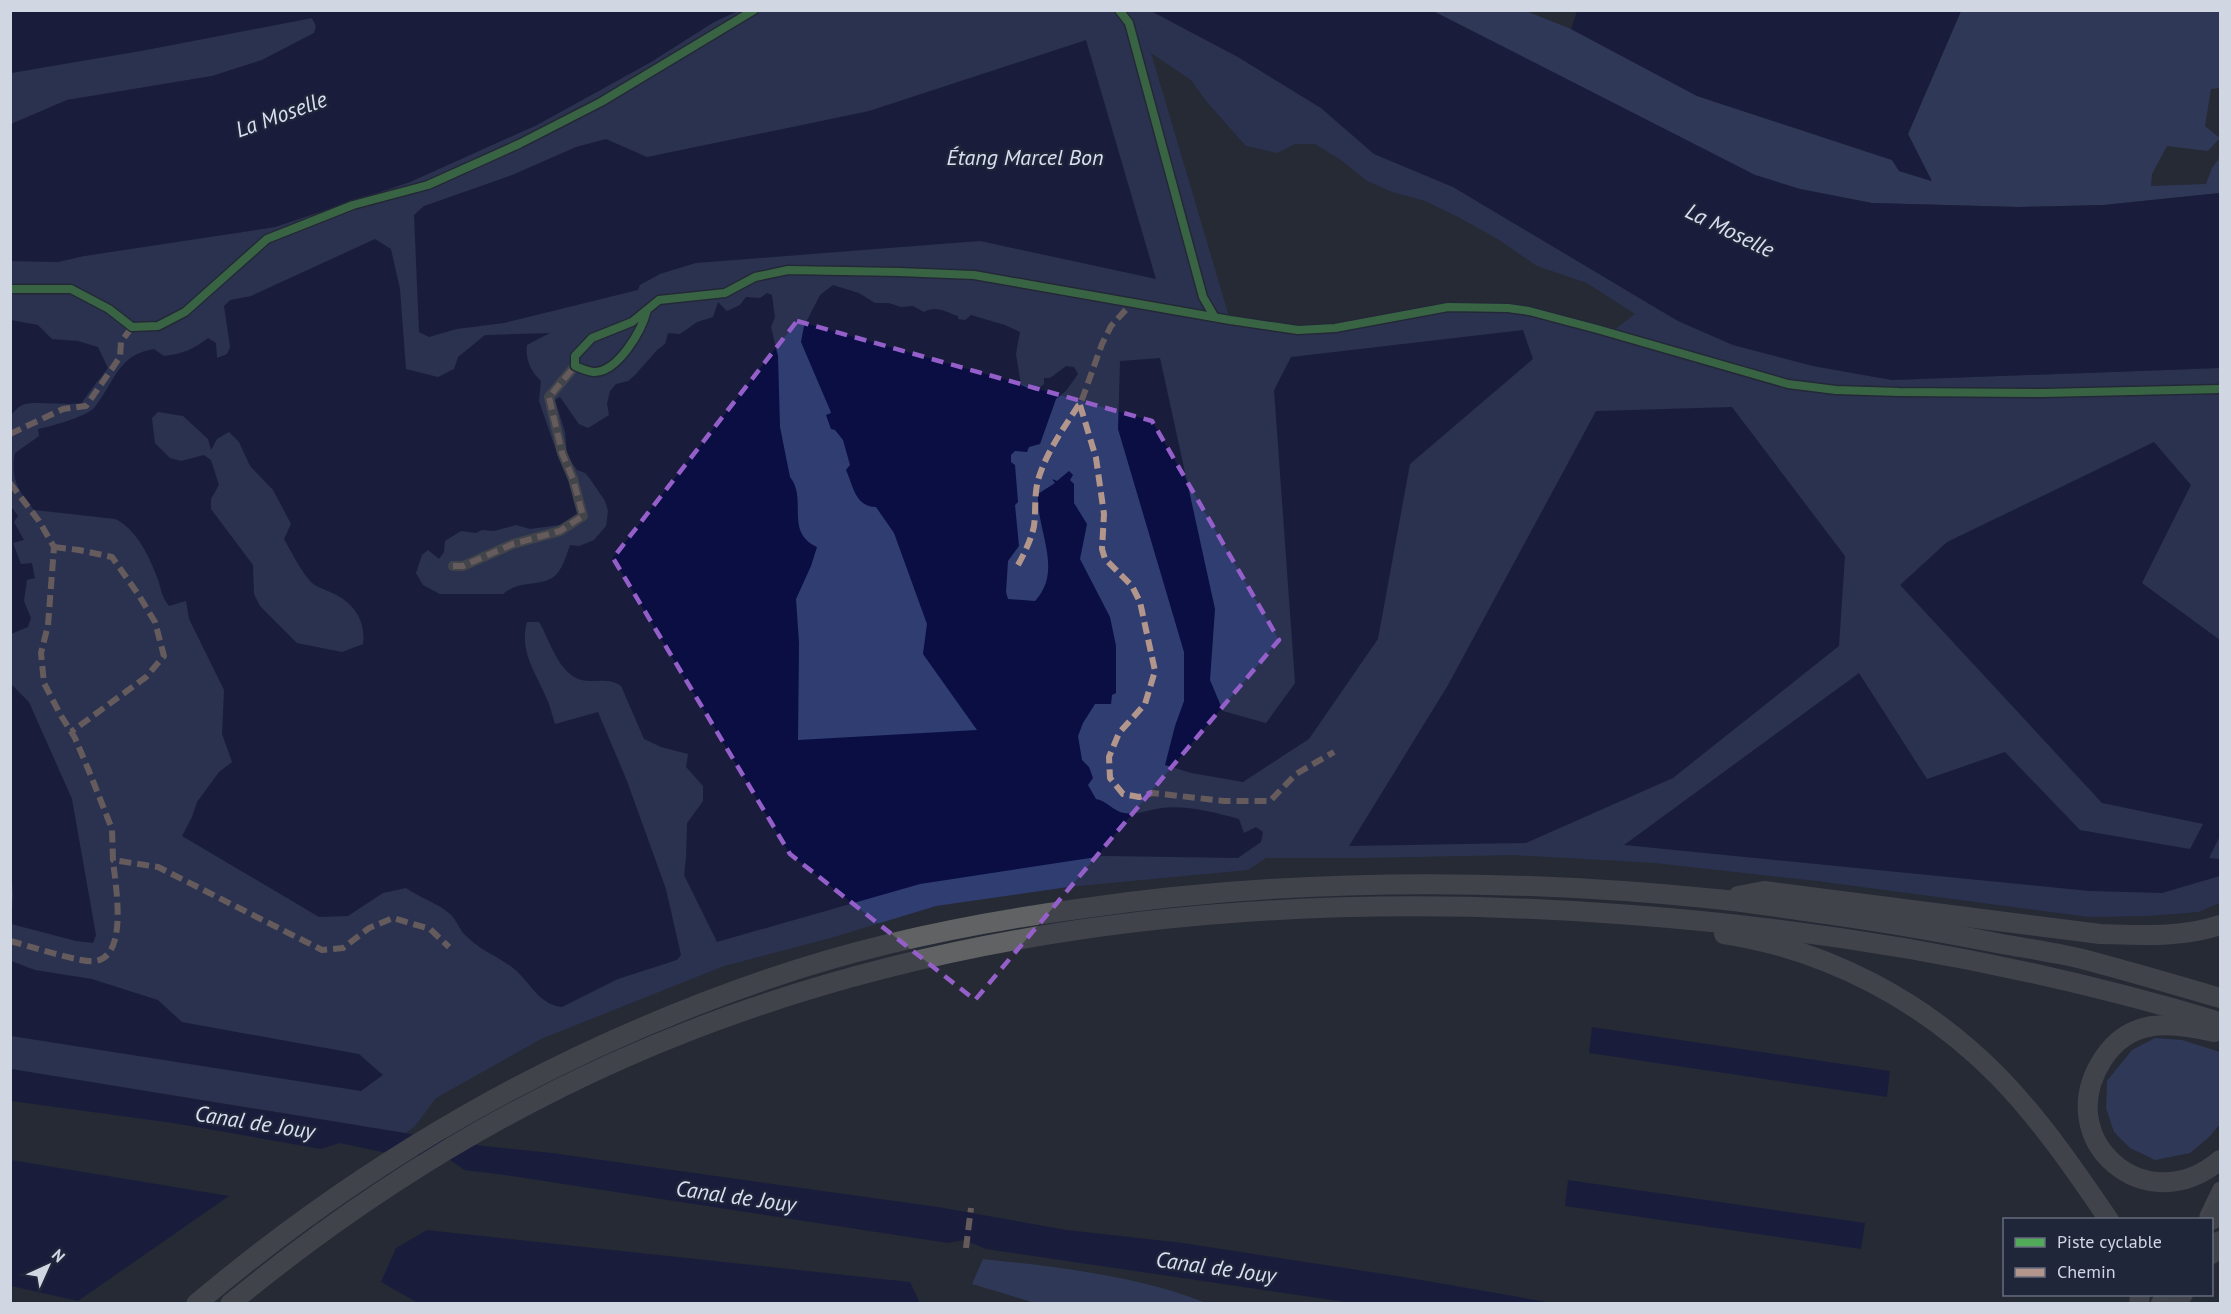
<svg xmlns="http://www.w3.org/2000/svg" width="2231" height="1314" viewBox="0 0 2231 1314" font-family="'PT Sans',sans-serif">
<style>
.green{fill:#2f3d71;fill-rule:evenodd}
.forest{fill:#3a4980}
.water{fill:#0a0e43;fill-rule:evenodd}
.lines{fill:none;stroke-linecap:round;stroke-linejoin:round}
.street{stroke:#626463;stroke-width:10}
.secondary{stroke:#656767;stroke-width:15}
.highway{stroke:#606264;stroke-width:20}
.quiet{stroke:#b2968c;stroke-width:6;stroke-dasharray:12 6;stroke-linecap:butt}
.cycleway-casing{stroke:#20263a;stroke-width:11}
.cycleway{stroke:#51ab58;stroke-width:8}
.marked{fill:none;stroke:#955fca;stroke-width:4.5;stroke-dasharray:12 8;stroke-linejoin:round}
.labels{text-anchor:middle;stroke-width:4.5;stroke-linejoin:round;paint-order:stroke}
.water-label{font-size:22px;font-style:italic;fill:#dae0f3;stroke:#20263a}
</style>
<rect width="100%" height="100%" fill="#262a34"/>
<g class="green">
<path d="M738 11H1151L1238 57 1321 108 1374 154 1453 187 1678 321 1733 345 1813 366 1892 380 2220 368V903L2198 912 2147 916 2089 917 1817 881 1655 863 1514 855 1361 858H1266L1248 870 1068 887 936 906 834 937 724 966 541 1039 436 1098 415 1126 406 1133 11 1069 10 261 58 262 84 256 275 227 410 182 537 125 651 62 714 22ZM1151 53 1191 80 1206 101 1246 146 1277 153 1295 144H1315L1341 160 1367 181 1392 192 1425 201 1458 217 1496 238 1537 266 1587 283 1635 314 1610 333 1508 308 1448 307 1298 330 1230 320Z"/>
<path d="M312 18 316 27 314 33 262 60 212 76 67 100 11 124V73L146 50Z"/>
</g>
<g class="forest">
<path d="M1433 11H1526L1571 29 1697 96 1892 160 1899 171 1931 181 1908 134 1961 11H2220V88L2211 89 2205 126 2220 138 2208 151 2167 146 2152 174 2151 186 2206 184 2212 168 2220 157V193L2104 205 2018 207 1872 203 1800 189 1755 175Z"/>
<path d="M2155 1038 2182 1040 2220 1052V1124L2209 1137 2190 1153 2155 1160 2130 1148 2114 1132 2106 1108 2107 1081 2132 1050Z"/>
<path d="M983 1259C1057 1267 1136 1275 1206 1303H1035L972 1284Z"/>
</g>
<g class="water">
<path d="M11 11H738L714 22 651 62 537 125 410 182 275 227 84 256 58 262 11 261V124L67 100 212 76 262 60 314 33 316 26 312 18 146 50 11 73Z"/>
<path d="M1151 11H1433L1755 175 1800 189 1872 203 2018 207 2103 205 2220 193V368L1892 380 1813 366 1733 345 1678 321 1453 187 1374 154 1321 108 1238 57Z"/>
<path d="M1577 11H1961L1908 134 1932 181 1899 171 1892 160 1697 96 1571 29Z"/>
<path d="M1086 40 1156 279 980 241 696 263 660 274 640 285 638 290 504 323 457 329 429 337 419 332 414 215 424 206 512 175 576 147 606 139 647 157 869 111Z"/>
<path d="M375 239 391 249 400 289 406 369 438 377 454 369 458 357 485 335 550 333 527 345C525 359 531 372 541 381L539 401 558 456 571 477 581 514 560 525 530 529 516 525 494 531 482 530 476 533 461 531 445 541 444 552 439 559 428 550 422 555 416 573 423 585 440 594H503C518 580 536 587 552 578 562 572 566 556 570 545L579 546 594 540 606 526 608 511 605 501 590 479 585 473 577 470 567 456 565 432 555 400 560 397 579 424 588 428 609 415 607 404 610 391 616 384 628 381 635 375 657 350 665 344 668 333 680 334 697 322 713 317 718 302 727 311 740 305 746 297 760 298 767 293 772 295 775 317 771 327 778 356 780 427 790 477C808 499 784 532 817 547L811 566 796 599 799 643 798 740 977 730 923 654 927 624 894 533 876 507C855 507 853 485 846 470L850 465 843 440 835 430 831 429 826 415 831 413 830 410 801 342 804 326 820 295 833 285 859 293 875 303H889L901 307 913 306 924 312C936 305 946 312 958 316V319L965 320 971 315 1005 325 1020 332 1016 354 1021 385 1036 391 1044 384V378H1050L1066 366 1074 367 1078 374 1066 391 1056 399 1040 444 1029 447 1027 452 1015 451 1011 455V462L1015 465 1018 502 1015 505 1019 546 1008 561 1006 592 1008 599 1035 601C1064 570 1036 530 1038 494L1055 483 1052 479 1057 481 1069 471 1073 475 1070 480 1074 484V503L1087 524 1080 559 1110 617 1116 646V693L1112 695 1111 704H1095L1083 723 1078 736 1082 760 1089 767 1093 778 1088 785 1096 799C1107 801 1113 811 1124 813 1137 815 1149 810 1161 808 1187 805 1214 812 1239 819L1244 833 1256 827 1263 832 1261 842 1238 858 1103 856 920 884 717 942 684 875 686 857 687 823 703 801V786L686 767 688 754 661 747 644 739 621 686C612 679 600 681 589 681 560 681 551 642 539 622H527C519 651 535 671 546 697 550 705 552 715 555 724L598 712 627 781 666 889 681 955 677 960 618 979 562 1007C537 1005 528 977 509 965 494 955 479 949 466 936 459 930 457 920 450 914 436 902 420 898 406 888L383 893 348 916 319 917 182 836 192 817 197 802 219 772 232 762 222 734 224 690 189 619 186 601 169 606C161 595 162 592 158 580 150 558 137 529 115 519L34 510C18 491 10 478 15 453L39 436 38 429C50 427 87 416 94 408 114 383 118 354 154 349L164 356C182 354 194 349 208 338L216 343 217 358 227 354 230 347 224 306 230 300 251 296ZM158 412 183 416 208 439 211 450 217 439 229 432 239 442 250 466 273 490 291 524 284 539C292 553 300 570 311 582 316 587 326 590 332 593 353 602 366 620 363 644L342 652 297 643 260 606 254 594 253 565 211 509V499L219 485 211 460 204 455 181 461 170 458 155 443 152 418Z"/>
<path d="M11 320 38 325 52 339 78 341 98 347 108 368C99 380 90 390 82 403 65 406 33 400 22 405 18 407 14 412 11 415Z"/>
<path d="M1523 330 1533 359 1410 464 1378 639 1309 739 1243 782 1191 773 1165 765 1175 726 1184 701V652L1118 429 1120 361 1160 358 1215 609 1210 680 1223 711 1266 723 1295 683 1274 390 1291 357Z"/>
<path d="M1732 407 1845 556 1839 646 1673 778 1526 843 1349 846 1448 685 1596 411Z"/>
<path d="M2154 442 2191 485 2142 583 2220 640V836L2209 858 2220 859V876L2162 893 2089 891 1624 845 1859 673 1927 779 2005 752 2080 830 2190 849 2203 824 2102 803 1900 585 1947 542Z"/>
<path d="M10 505 18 516 14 522 24 540 13 543 21 564 32 563 35 578 27 580 24 601 31 618 28 627 11 634Z"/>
<path d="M11 684 29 702 72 799 96 935 93 943 76 941 11 924 13 894 10 855Z"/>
<path d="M11 961 35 970 92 979 158 1000 182 1022 359 1054 383 1075 361 1091 11 1036Z"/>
<path d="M1592 1027 1890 1071 1887 1097 1589 1053Z"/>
<path d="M11 1069 484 1146 552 1153 938 1207 1067 1230 1183 1243 1410 1278 1553 1303H1352L986 1249 964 1240 948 1243 505 1175 464 1170 449 1159 382 1152 340 1143 321 1149 173 1123 11 1101Z"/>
<path d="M11 1160 229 1196 78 1301 11 1286Z"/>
<path d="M1568 1180 1865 1223 1861 1249 1565 1206Z"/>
<path d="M427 1230 910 1282 920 1303H418L381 1282 396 1248Z"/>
</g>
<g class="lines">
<g class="street">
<path d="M1119 10 1129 23 1203 297 1214 316"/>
<path d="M10 289H71L109 309 132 327 158 326 185 312 267 239 353 205 428 185 519 144 601 102 754 10"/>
<path d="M647 310C642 330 618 373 593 372 587 371 580 368 575 366V356L592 338 632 322 659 300 725 293 755 277 788 270 899 272 974 275 1230 320 1298 330 1335 328 1448 307 1508 308 1529 311 1597 329 1788 384 1836 390 1899 392 2043 393 2220 389"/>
<path d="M453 566H463L513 544 560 531 583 516 573 479 562 453 549 397 575 366"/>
</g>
<g class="secondary">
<path d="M2207 1216 2220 1189"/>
<path d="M2158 1304 2163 1294"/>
</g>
<g class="highway">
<path d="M1738 896 1764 891 2100 934C2140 935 2182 938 2220 925"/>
<path d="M1724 934C1828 950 1924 1001 1998 1076 2040 1119 2075 1170 2109 1220"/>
<path d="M2214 1032C2172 1022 2130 1017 2103 1059 2050 1140 2146 1223 2220 1160"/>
<path d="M2212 1220 2220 1208"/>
<path d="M2212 1254 2220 1241"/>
<path d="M196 1304C369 1158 557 1051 771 978 873 943 979 922 1085 908 1293 878 1507 878 1716 899 1755 903 1794 910 1833 915 1890 923 1946 933 2002 944 2030 949 2059 953 2086 960 2131 972 2176 985 2220 998"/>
<path d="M230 1304C385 1176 559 1074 749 1009 1031 912 1335 892 1632 915 1832 930 2028 964 2220 1022"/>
<path d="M2139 1304 2140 1294"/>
<path d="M2177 1304 2183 1294"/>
</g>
<g class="quiet">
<path d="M1080 405 1096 458 1104 514 1102 549 1105 559 1132 586 1140 602 1155 671 1145 704 1119 733 1109 757 1110 778 1123 794 1139 797 1153 793 1224 801H1270L1296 774 1334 752"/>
<path d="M10 434 63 409 86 406 120 357 121 342 132 327"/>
<path d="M10 483 39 521 54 547 48 625 41 653 44 683 60 714 75 738 89 771 112 829 113 860 158 867 322 950 343 948 369 928 393 918 430 929 449 947"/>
<path d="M54 547 79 550 112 557 138 594 155 622 164 656 146 677 71 732"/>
<path d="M1018 565C1025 552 1031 540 1034 526 1036 511 1034 496 1038 480 1046 453 1063 429 1078 406L1080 405 1102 344 1111 326 1132 303"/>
<path d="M453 566H463L513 544 560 531 583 516 573 479 562 453 549 397 575 366"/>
<path d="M10 941C27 945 83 964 96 961 129 955 115 883 113 860"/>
<path d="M966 1248 971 1208"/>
</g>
<defs>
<g id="cycleway">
<path d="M1119 10 1129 23 1203 297 1214 316"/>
<path d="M10 289H71L109 309 132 327 158 326 185 312 267 239 353 205 428 185 519 144 601 102 754 10"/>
<path d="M647 310C642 330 618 373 593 372 587 371 580 368 575 366V356L592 338 632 322 659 300 725 293 755 277 788 270 899 272 974 275 1230 320 1298 330 1335 328 1448 307 1508 308 1529 311 1597 329 1788 384 1836 390 1899 392 2043 393 2220 389"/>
</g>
</defs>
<use href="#cycleway" class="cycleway-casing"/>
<use href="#cycleway" class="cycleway"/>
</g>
<path d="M0 0H2231V1314H0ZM797 321 1152 421 1279 640 975 1000 790 854 613 558Z" fill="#262a34" fill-opacity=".55" fill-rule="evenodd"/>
<path class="marked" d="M797 321 1152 421 1279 640 975 1000 790 854 613 558Z"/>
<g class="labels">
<g class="water-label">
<text transform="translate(281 114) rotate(-20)" y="8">La Moselle</text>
<text x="1025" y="165">Étang Marcel Bon</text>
<text transform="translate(1730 230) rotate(26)" y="8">La Moselle</text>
<text transform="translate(255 1122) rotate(9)" y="8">Canal de Jouy</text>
<text transform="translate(736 1196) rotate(8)" y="8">Canal de Jouy</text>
<text transform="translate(1216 1267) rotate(8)" y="8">Canal de Jouy</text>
</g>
</g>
<rect width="2231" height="1314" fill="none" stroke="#d1d6e3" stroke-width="24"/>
<rect x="2003" y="1218" width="210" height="78" fill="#20263a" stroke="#676c7e" stroke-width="1.5"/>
<rect x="2015" y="1238" width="30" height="9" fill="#51ab58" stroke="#676c7e" stroke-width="1.5"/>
<text x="2057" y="1248" font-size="18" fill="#d1d6e3">Piste cyclable</text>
<rect x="2015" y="1268" width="30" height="9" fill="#b2968c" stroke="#676c7e" stroke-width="1.5"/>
<text x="2057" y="1278" font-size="18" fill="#d1d6e3">Chemin</text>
<g transform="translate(48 1266) rotate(45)" stroke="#20263a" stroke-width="4.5" paint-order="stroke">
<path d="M0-4.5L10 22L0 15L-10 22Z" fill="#d1d6e3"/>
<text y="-9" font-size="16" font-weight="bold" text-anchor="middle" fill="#d1d6e3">N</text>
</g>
</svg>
